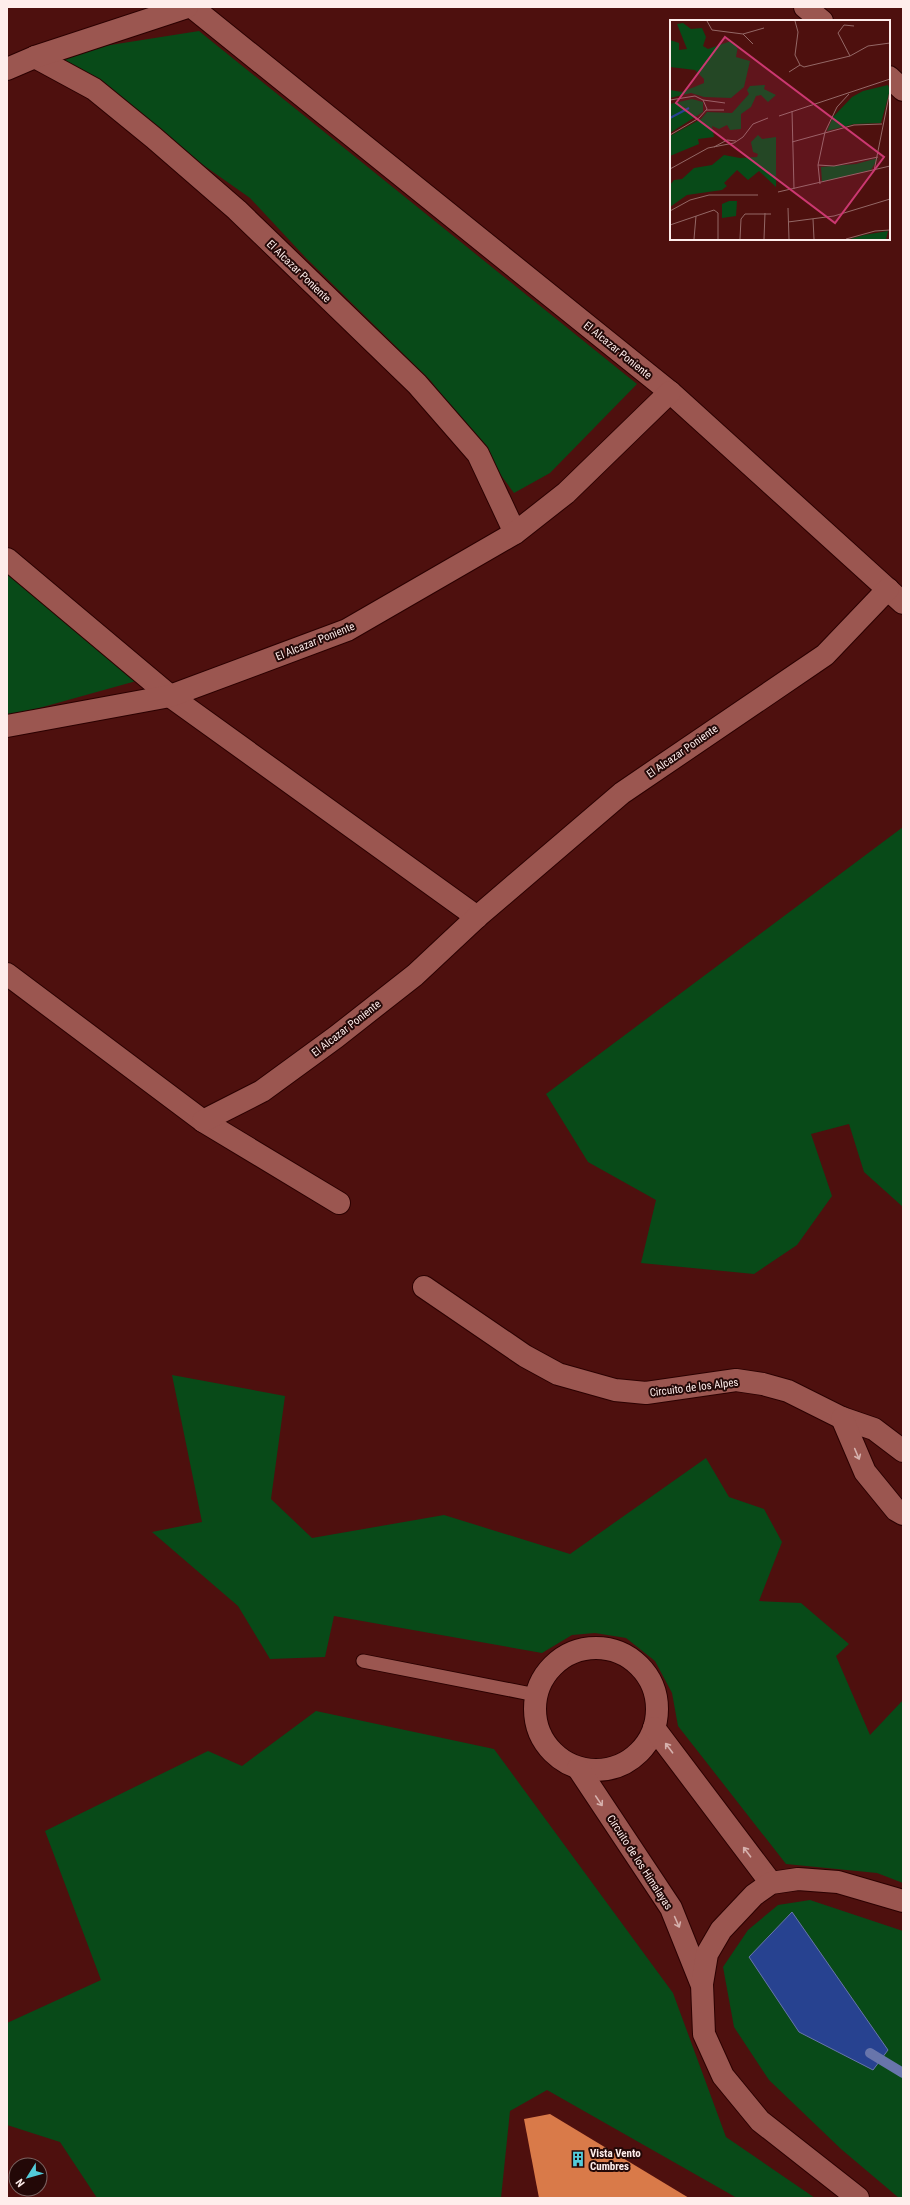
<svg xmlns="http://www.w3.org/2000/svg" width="910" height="2205" viewBox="0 0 910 2205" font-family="'Roboto Condensed',sans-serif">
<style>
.green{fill:#084a18}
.water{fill:#274290;stroke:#6875ab}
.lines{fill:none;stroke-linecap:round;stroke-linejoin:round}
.stream{stroke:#6875ab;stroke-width:10}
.building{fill:#d97a49}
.lane-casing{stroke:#2b0001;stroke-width:15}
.street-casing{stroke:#2b0001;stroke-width:24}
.lane{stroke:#9b5650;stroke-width:13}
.street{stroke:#9b5650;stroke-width:22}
.oneway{stroke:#d6b1ad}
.labels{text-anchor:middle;stroke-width:4;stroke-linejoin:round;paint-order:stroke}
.street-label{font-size:11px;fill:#feedeb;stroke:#230807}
.poi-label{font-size:11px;font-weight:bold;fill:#feedeb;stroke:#230807;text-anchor:start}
.inset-river{fill:none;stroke:#274290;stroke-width:2}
.inset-road{fill:none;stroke:#946866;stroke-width:1}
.view{fill:#cb3871;fill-opacity:0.15;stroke:#cb3871;stroke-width:2}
.inset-edge{fill:none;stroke:#feedeb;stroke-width:2}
</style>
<rect width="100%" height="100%" fill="#4e100e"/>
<g class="green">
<path d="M199 31 637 384 550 473 514 493 431 381 306 258 250 198 47 55Z"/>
<path d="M7 566 147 678 7 717Z"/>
<path d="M903 827V1207L864 1172 849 1124 811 1134 832 1196 797 1245 754 1274 641 1263 656 1200 588 1162 546 1094Z"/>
<path d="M172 1375 285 1396 271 1499 312 1538 444 1515 570 1554 706 1458 729 1497 764 1509 782 1542 759 1601 801 1603 849 1644 836 1656 870 1735 903 1700V1883L877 1873 786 1864 678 1726 672 1693 655 1661 626 1638 595 1633 572 1635 542 1653 334 1616 325 1657 270 1659 238 1606 152 1532 202 1522Z"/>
<path d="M316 1711 494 1749 673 1993 726 2137 815 2198H737L547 2090 510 2111 501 2198H97L60 2142 7 2125V2023L101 1980 45 1831 208 1751 242 1766Z"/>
<path d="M810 1900 903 1931V2198H899L841 2149 769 2080 734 2027 723 1967 748 1930 778 1905Z"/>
</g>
<path class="water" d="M792 1912 888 2050 873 2070 799 2032 749 1957Z"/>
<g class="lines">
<path class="stream" d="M870 2053 903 2073"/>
</g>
<path class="building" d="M550 2114 689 2198H539L524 2119Z"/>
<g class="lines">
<defs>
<path id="lane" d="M363 1661 536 1695"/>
<g id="street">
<path d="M192 7 670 392 903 603"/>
<path d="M805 7 822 21"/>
<path d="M35 57 94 89 154 138 237 210 417 384 478 454 515 533"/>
<path d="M7 69 35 57 187 7"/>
<path d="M889 77 903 90"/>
<path d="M7 559 170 696 477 917"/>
<path d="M7 726 170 696 347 630 515 533 566 493 670 392"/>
<path d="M7 974 203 1121 339 1203"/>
<path d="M203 1121 262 1091 336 1037 415 975 477 917 622 793 825 655 888 589"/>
<path d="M424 1287 525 1356 558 1374 615 1390 646 1393 736 1380 763 1384 788 1391 842 1418 874 1429 903 1451"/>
<path d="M842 1418 865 1472 896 1510 903 1514"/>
<circle cx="596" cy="1709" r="61"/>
<path d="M654 1728 771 1883"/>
<path d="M578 1768 671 1908 701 1983"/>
<path d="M858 2198 760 2121 723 2076 704 2034 702 1984 707 1954 721 1930 754 1895 771 1883 798 1879 838 1882 903 1901"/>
</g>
</defs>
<use href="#lane" class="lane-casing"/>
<use href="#street" class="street-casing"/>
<use href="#lane" class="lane"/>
<use href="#street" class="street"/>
</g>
<defs><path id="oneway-shaft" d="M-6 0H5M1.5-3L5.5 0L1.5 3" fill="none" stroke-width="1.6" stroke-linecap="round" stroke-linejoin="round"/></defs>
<g class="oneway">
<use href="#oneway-shaft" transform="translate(857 1454) rotate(67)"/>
<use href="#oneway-shaft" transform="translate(669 1748) rotate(-127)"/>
<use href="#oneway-shaft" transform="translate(599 1801) rotate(56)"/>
<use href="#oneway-shaft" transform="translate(747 1852) rotate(-127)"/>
<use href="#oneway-shaft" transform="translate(677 1922) rotate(66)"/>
</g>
<defs>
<symbol id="building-bare" viewBox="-9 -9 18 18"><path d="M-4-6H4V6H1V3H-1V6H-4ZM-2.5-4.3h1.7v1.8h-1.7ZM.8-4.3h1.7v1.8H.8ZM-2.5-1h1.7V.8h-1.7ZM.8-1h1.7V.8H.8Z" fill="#53cbda" stroke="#230807" stroke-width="2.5" paint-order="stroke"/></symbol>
</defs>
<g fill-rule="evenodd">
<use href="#building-bare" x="567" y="2148" width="22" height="22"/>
</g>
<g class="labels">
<g class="street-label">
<text transform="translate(299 271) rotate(44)" y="4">El Alcazar Poniente</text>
<text transform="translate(618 350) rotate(39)" y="4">El Alcazar Poniente</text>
<text transform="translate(315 641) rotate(-22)" y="4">El Alcazar Poniente</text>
<text transform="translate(682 751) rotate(-35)" y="4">El Alcazar Poniente</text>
<text transform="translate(346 1028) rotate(-38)" y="4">El Alcazar Poniente</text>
<text transform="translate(694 1387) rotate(-7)" y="4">Circuito de los Alpes</text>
<text transform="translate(640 1862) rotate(57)" y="4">Circuito de los Himalayas</text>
</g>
<g class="poi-label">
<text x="590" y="2157">Vista Vento<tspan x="590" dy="13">Cumbres</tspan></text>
</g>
</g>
<g transform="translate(670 20)">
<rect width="220" height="220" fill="#4e100e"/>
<path d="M13 3 21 9 32 8 36 17 33 26 38 29 61 21 68 26 66 37 80 41 74 67 61 78 34 77 21 73 0 78V70L12 72 34 63V59L25 50 0 47V20L9 23V30L17 29 7 4ZM95 65 94 69 106 75 98 82 91 75 86 76 81 87 71 94V109L60 110 57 105 49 109 42 106 44 117 28 119 29 124 0 136V116L31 99 37 92 62 93 79 74 77 70 80 66ZM218 65 220 70 211 103 184 104 157 111 163 97 182 77 193 71ZM22 79 33 82V92L0 113V84ZM88 115 92 119 106 117V167L89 151 78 160 67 150 54 163 57 166 52 170 17 175 0 187V165L4 160 12 159 24 148 42 145 54 135 70 138 87 137 88 134 83 132 81 122ZM208 138 201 150 152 162 151 147 186 144ZM59 181H67L66 196 52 198V184ZM218 211 216 219H180L194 215Z" fill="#084a18"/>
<path class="inset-river" d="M0 98 19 88"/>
<path class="inset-road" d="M37 1 42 10 73 14 94 8M125 1 128 12 125 35 130 45 134 47 180 36 198 26 220 23M73 14 83 24M180 36 168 13 174 5 184 6M119 52 130 45M0 80 25 76 33 80 37 89 29 98 0 115M33 80 55 83M36 90H54M122 91 124 169M109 96 220 59M122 122 184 105 212 104M44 127 57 120 66 121M148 145 164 146 208 137M0 149 38 128 64 123 73 117 83 104 98 98M204 151 220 71M150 164 148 145 155 112 167 87 179 74M108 172 220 146M118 188 119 219M0 191 20 180 39 175H88M143 199 144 219M118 202 164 196 220 179M0 205 44 190 48 193V219M24 219 26 196M70 219 71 199 75 194H101M94 219 95 193M176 219 205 211 220 210"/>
<path class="view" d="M55 17 214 137 165 203 6 83Z"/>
<rect width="220" height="220" class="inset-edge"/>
</g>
<rect width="910" height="2205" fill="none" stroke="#feedeb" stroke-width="16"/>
<g transform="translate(28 2177) rotate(233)"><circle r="19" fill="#230807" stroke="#7b6462"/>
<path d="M0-3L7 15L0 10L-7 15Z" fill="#53cbda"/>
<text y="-6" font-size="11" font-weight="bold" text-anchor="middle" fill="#feedeb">N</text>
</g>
</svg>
